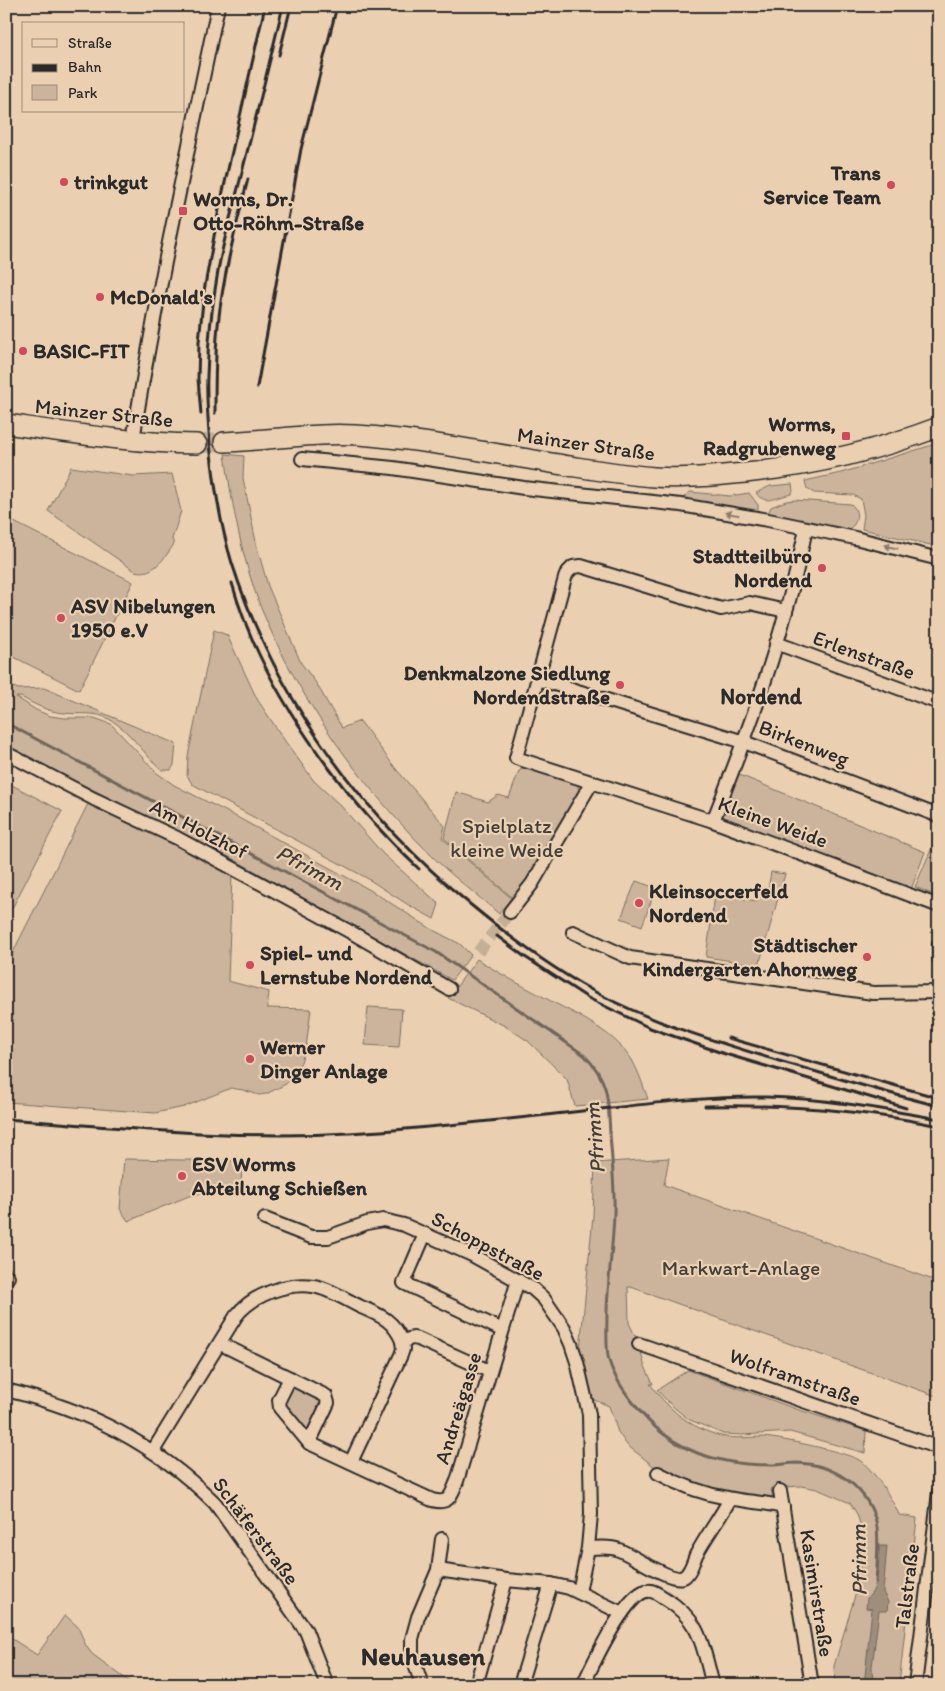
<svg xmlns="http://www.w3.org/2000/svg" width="945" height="1691" viewBox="0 0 945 1691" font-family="Itim,sans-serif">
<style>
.green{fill:#cbb49b;stroke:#7b7063}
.water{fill:#9f8e7c;stroke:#71665c}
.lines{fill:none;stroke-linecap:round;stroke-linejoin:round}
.stream{stroke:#71665c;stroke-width:3}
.minor-tunnel{stroke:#c4ae96;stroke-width:12;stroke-dasharray:12 6;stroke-linecap:butt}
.primary-tunnel{stroke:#c4ae96;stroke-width:19;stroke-dasharray:19 9;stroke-linecap:butt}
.minor-casing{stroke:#2b2b2b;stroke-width:16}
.primary-casing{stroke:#2b2b2b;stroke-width:22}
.minor{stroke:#eacfb1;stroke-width:12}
.primary{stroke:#eacfb1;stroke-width:19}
.rail{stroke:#2b2b2b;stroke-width:3}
.oneway{fill:#8a7d6e}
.poi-dot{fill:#d1495b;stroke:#eacfb1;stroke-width:2}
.labels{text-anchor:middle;stroke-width:4.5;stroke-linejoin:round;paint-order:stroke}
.poi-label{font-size:21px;font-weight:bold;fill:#2b2b2b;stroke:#eacfb1;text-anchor:start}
.street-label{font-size:21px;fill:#2b2b2b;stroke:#eacfb1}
.park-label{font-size:21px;fill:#43403c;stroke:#eacfb1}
.neighbourhood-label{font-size:22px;font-weight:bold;fill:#2b2b2b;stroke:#eacfb1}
.water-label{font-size:22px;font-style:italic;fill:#423f3b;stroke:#eacfb1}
.district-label{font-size:26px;font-weight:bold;fill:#2b2b2b;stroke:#eacfb1}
</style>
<rect width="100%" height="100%" fill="#eacfb1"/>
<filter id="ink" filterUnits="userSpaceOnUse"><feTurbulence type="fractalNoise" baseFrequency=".02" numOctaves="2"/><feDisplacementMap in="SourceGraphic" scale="10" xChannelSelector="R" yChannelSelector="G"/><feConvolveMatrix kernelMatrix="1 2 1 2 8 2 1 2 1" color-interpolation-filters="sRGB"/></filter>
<g filter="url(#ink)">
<g class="green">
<path d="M939 443V547L862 529 864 515 861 499 853 495 814 493 807 489 805 481 841 473Z"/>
<path d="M225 454 244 456 243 478 257 547 268 586 301 663 316 683 342 728 360 721 396 769 445 826 442 838 511 898 499 914C475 893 449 874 427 851 360 784 297 697 261 608 242 559 232 506 225 454Z"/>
<path d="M71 467 133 476 172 474 181 511 172 539 174 544C165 558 153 576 135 571L48 511Z"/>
<path d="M792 484 793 491 791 494C777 497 765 506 756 493L770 486Z"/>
<path d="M690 492 730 496 749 493 758 505V511L686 499 684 497Z"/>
<path d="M794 500 851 504C861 512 857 529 844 530L770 515 768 513 771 507 786 501Z"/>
<path d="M6 518 133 582 79 690 6 653Z"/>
<path d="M214 630 227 635 257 699 285 741 314 781 341 806 383 854 439 904 434 919 407 904 365 877 192 784 187 775 188 756Z"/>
<path d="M6 684 18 689 44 688 176 744 174 765 171 770H162C144 755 130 730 109 719 95 711 79 715 64 713 48 712 34 704 21 697H16L36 710 50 716 65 718H94L111 724 157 773 174 785 235 816 370 890 433 930 460 944 471 955 452 980 231 858 6 747Z"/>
<path d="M524 768 575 783 578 786 579 792 528 885 515 900 444 838 456 792 488 802 498 795 509 798 519 771Z"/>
<path d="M735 773 925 852 909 895 716 820Z"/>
<path d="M6 782 62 811 6 920Z"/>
<path d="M89 802 232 874 228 981 269 992 267 1008 311 1009 306 1047 301 1062 293 1076 286 1084 266 1094 259 1095 243 1090 231 1088 184 1107 155 1113 6 1102V952L12 954Z"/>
<path d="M939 831V897L915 887Z"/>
<path d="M771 872 785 874 759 965 706 957 715 895 757 901 759 887 768 889Z"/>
<path d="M636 881 656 888 642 926 621 918Z"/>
<path d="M477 959C497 972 517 983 538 994 568 1011 613 1029 632 1060 639 1072 643 1086 648 1099L575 1106 567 1079 528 1041 505 1026 448 998Z"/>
<path d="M368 1007 402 1009 399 1047 365 1045Z"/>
<path d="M669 1158 664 1185 939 1282V1397L631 1287H628L629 1323 639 1344 644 1364 653 1384H650C668 1408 685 1424 714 1434 731 1440 746 1437 763 1437 780 1438 846 1452 859 1460 873 1468 893 1500 899 1515L917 1518 899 1685H835L834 1666 859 1582 861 1527 857 1514 850 1503 817 1489 801 1486 771 1488 773 1500 717 1493 661 1472 627 1445 618 1432 609 1406 592 1399 580 1349 593 1216 595 1163Z"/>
<path d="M124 1159 242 1161 241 1190 216 1191 189 1196 128 1221 120 1209Z"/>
<path d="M688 1370 799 1410 866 1431 865 1453 790 1432 742 1435 723 1434 688 1419 670 1404 657 1390Z"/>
<path d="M294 1385 323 1400 308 1432 284 1408 289 1388Z"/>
<path d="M65 1615 78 1627 86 1646 92 1654 134 1685H6V1635L37 1655Z"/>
</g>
<path class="water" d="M879 1546H887L883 1592 888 1602 887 1611H879L872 1667 873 1685H864L872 1609 866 1608 867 1598C879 1590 879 1560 879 1546Z"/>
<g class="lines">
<path class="stream" d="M6 723 436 952 584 1055C610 1081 608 1100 610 1134 612 1161 615 1187 614 1213 613 1246 608 1278 607 1311 607 1326 606 1342 608 1356 611 1372 621 1387 631 1400 654 1432 686 1454 726 1461 741 1464 756 1465 771 1465 780 1465 789 1463 797 1463 833 1464 864 1485 875 1518 880 1530 877 1568 876 1582"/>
<path class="minor-tunnel" d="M478 952 510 912"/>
<path class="primary-tunnel" d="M197 444 224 442"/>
<defs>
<g id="minor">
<path d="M133 440C156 295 188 151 218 6"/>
<path d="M302 459 393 468 524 488 681 505 768 520 855 538 939 559"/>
<path d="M786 611 750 603 721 609 581 566 573 567 567 573 565 578 516 758 713 821 939 906"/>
<path d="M776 643 939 703"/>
<path d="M538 679 744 742 939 816"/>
<path d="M6 753 94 799 177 838 356 935 449 989"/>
<path d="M713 821C740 752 767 682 786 611 794 584 800 556 806 529"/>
<path d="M510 912 532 884 592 782"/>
<path d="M573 932 630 958 873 993 939 992"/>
<path d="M939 944V958"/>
<path d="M265 1219 311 1237H328L367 1223 383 1220 404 1225 472 1255 533 1289 544 1299 564 1328 571 1344 577 1362 589 1414 591 1514 588 1548 579 1592"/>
<path d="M425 1234 404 1283 502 1330"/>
<path d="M6 1275 8 1277"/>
<path d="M221 1344 326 1396 328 1403 309 1443 432 1500C450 1505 451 1495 457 1481L518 1280"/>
<path d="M639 1344 939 1448"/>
<path d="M290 1378 279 1400 280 1408 309 1443"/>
<path d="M6 1390C89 1410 154 1443 215 1503L306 1631 327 1685"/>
<path d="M153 1451 236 1316C252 1295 287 1282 313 1286 328 1288 345 1299 359 1306 379 1315 393 1319 402 1341L413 1338 418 1339 489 1371"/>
<path d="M351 1462 401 1355 403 1349 402 1341"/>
<path d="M658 1473C680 1485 703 1494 728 1498 747 1502 765 1502 783 1507"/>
<path d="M780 1491 812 1685"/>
<path d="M588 1548C599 1548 610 1546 619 1550 633 1555 674 1585 685 1576 691 1571 693 1562 696 1555 706 1536 720 1518 730 1499"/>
<path d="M438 1570 506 1580 551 1584 569 1588 622 1613"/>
<path d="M422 1685 412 1656V1639L418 1617 438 1570 442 1539"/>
<path d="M476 1685 506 1580"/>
<path d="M520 1685 551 1584"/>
<path d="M583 1685C594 1662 621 1603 643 1592 651 1588 658 1594 664 1598 702 1621 702 1645 713 1685"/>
<path d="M915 1685 939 1492"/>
</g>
<g id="primary">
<path d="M6 424C70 433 133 443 197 444"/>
<path d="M224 442C273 440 321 431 370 436 439 442 507 456 576 467 602 471 628 475 654 477 684 479 715 476 745 473 812 466 876 451 939 427"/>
</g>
</defs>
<use href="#minor" class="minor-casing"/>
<use href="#primary" class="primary-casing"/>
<use href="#minor" class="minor"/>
<use href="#primary" class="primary"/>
<g class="rail">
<path d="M283 6C270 60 257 114 243 168 235 202 224 236 218 271 212 305 208 341 207 376 206 399 208 421 210 444 214 484 220 524 232 563 275 698 362 816 471 905 512 939 555 971 601 995 658 1025 718 1042 779 1061 832 1076 885 1093 939 1106"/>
<path d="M279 55 291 6"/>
<path d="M257 387 301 149 337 6"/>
<path d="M215 413C215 383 215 354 218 325 223 276 236 226 248 179"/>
<path d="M201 414 198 379 199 342 204 291 219 209 265 6"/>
<path d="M232 583C261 687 341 796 419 869"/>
<path d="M497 936 525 957 588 998 650 1028 722 1053 906 1108"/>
<path d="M728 1038 939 1098"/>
<path d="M705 1106C782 1104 858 1110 934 1125"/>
<path d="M6 1119C120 1127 235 1140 349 1133 437 1128 524 1117 611 1108 663 1102 715 1096 766 1097 824 1098 882 1109 939 1119"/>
</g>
</g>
<defs><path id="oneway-solid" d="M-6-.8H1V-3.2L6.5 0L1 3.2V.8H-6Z" transform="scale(1.25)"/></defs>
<g class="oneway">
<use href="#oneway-solid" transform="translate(732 514) rotate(-170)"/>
<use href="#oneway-solid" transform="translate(891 547) rotate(-166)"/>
</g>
</g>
<g class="poi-dot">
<circle cx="64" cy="182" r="5"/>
<circle cx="891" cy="185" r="5"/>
<rect x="178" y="206" width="10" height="10" rx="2.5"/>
<circle cx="100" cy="297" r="5"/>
<circle cx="23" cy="351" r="5"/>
<rect x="841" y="431" width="10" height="10" rx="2.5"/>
<circle cx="822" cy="568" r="5"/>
<circle cx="61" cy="618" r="5"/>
<circle cx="620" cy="685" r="5"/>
<circle cx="639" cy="903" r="5"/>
<circle cx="867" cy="957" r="5"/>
<circle cx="250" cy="965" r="5"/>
<circle cx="250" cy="1059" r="5"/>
<circle cx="182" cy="1176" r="5"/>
</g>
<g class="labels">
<g class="poi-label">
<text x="881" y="180" text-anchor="end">Trans<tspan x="881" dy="24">Service Team</tspan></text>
<text x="74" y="189">trinkgut</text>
<text x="193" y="206">Worms, Dr.<tspan x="193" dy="24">Otto-Röhm-Straße</tspan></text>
<text x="110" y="304">McDonald's</text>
<text x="33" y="358">BASIC-FIT</text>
<text x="836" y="431" text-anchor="end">Worms,<tspan x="836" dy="24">Radgrubenweg</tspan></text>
<text x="812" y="563" text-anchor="end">Stadtteilbüro<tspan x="812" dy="24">Nordend</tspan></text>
<text x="71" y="613">ASV Nibelungen<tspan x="71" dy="24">1950 e.V</tspan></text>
<text x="610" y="680" text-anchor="end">Denkmalzone Siedlung<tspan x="610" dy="24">Nordendstraße</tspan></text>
<text x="649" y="898">Kleinsoccerfeld<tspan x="649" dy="24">Nordend</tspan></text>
<text x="857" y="952" text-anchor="end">Städtischer<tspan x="857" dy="24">Kindergarten Ahornweg</tspan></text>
<text x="260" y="960">Spiel- und<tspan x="260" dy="24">Lernstube Nordend</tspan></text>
<text x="260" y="1054">Werner<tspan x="260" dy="24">Dinger Anlage</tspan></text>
<text x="192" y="1171">ESV Worms<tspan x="192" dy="24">Abteilung Schießen</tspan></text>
</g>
<g class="street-label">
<text transform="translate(104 413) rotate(6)" y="7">Mainzer Straße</text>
<text transform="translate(586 444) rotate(8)" y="7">Mainzer Straße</text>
<text transform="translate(864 655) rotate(20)" y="7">Erlenstraße</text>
<text transform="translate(804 743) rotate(21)" y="7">Birkenweg</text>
<text transform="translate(773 822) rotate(20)" y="7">Kleine Weide</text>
<text transform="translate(199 829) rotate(27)" y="7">Am Holzhof</text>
<text transform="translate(488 1246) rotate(28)" y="7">Schoppstraße</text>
<text transform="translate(795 1377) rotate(19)" y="7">Wolframstraße</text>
<text transform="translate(458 1408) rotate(-73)" y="7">Andreägasse</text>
<text transform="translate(256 1531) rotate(53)" y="7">Schäferstraße</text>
<text transform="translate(907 1586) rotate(-83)" y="7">Talstraße</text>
<text transform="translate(817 1593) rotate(81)" y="7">Kasimirstraße</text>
</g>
<g class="park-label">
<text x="507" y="833">Spielplatz<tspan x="507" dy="24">kleine Weide</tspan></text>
<text x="741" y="1275">Markwart-Anlage</text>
</g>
<g class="neighbourhood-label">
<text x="761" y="704">Nordend</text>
</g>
<g class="water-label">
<text transform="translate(310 867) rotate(28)" y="8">Pfrimm</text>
<text transform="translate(594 1138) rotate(-95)" y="8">Pfrimm</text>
<text transform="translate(858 1560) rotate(-91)" y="8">Pfrimm</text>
</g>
<g class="district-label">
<text x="423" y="1665">Neuhausen</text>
</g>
</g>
<rect width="945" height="1691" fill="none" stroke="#eacfb1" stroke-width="25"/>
<rect x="12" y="12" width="920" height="1666" fill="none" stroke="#2b2b2b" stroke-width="2" filter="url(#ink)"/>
<rect x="22" y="22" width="162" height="90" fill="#eacfb1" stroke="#9e8d7b"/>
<rect x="32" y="39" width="25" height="8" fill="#eacfb1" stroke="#9e8d7b"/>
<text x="68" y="48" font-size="15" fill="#2b2b2b">Straße</text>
<rect x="32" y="64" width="25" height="8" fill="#2b2b2b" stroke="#9e8d7b"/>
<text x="68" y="72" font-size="15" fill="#2b2b2b">Bahn</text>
<rect x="32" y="85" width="25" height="15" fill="#cbb49b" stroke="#9e8d7b"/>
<text x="68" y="98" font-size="15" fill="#2b2b2b">Park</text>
</svg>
